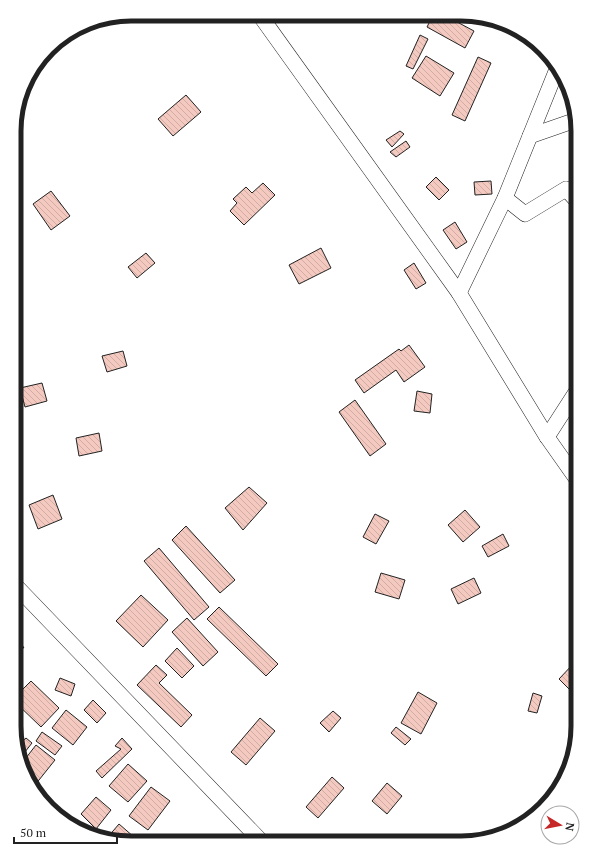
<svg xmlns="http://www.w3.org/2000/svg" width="592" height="857" viewBox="0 0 592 857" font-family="'PT Serif',serif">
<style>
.building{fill:url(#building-back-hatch);stroke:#222}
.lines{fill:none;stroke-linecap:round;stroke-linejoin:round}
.minor-casing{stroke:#222;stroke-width:16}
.minor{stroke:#fff;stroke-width:15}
.rim{fill:none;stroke:#222;stroke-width:5}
</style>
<defs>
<pattern id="building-back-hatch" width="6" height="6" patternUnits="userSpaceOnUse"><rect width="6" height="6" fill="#f3c9c0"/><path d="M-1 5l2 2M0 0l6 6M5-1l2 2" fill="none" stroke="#d0aca5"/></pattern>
</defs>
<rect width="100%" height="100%" fill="#fff"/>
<g class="building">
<path d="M433 15H444L474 31 465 48 427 27Z"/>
<path d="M420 35 428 39 413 69 406 66Z"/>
<path d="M426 56 454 73 440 96 412 78Z"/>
<path d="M478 57 491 63 465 121 452 115Z"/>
<path d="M186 95 201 112 173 136 158 119Z"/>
<path d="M400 131 404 134 392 147 386 140Z"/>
<path d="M406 141 410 147 396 157 390 152Z"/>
<path d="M436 177 449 190 439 200 426 187Z"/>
<path d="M491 181 492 194 475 195 474 182Z"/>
<path d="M263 183 275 195 244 225 230 211 237 203 233 199 246 187 252 193Z"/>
<path d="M51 191 70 216 51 230 33 204Z"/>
<path d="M455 222 467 242 456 249 443 230Z"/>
<path d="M321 248 331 268 299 284 289 265Z"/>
<path d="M146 253 155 263 137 278 128 267Z"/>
<path d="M414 263 426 283 416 289 404 270Z"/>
<path d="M409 345 425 367 404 382 396 370 364 393 355 380 399 349 401 351Z"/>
<path d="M123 351 127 366 107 372 102 356Z"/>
<path d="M42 383 47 401 25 407 20 388Z"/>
<path d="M417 391 432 394 430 413 414 411Z"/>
<path d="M355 400 386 444 370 456 339 412Z"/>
<path d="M99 433 102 451 79 456 76 438Z"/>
<path d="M249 487 267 503 243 530 225 508Z"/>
<path d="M53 495 62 519 38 529 29 505Z"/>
<path d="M465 510 480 527 463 542 448 525Z"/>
<path d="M375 514 389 521 376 544 363 537Z"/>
<path d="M186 526 235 580 220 593 172 540Z"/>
<path d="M503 534 509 546 488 557 482 546Z"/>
<path d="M159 548 209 607 194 620 144 561Z"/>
<path d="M381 573 405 580 399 599 375 592Z"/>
<path d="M474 578 481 593 458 604 451 589Z"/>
<path d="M141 595 168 620 143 647 116 621Z"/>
<path d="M219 607 278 664 266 676 207 619Z"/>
<path d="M187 618 218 652 203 666 172 632Z"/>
<path d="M14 636 20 638 17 647H24L14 660Z"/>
<path d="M177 648 194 666 182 678 165 661Z"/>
<path d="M574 663 578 667V698L559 679Z"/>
<path d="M156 665 167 675 159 683 192 715 181 727 137 685Z"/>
<path d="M60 678 75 684 71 696 55 690Z"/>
<path d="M31 681 59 708 41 727 14 701V698Z"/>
<path d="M418 692 437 703 421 734 401 723Z"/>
<path d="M533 693 542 696 537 713 528 711Z"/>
<path d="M93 700 106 713 97 723 84 710Z"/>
<path d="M66 710 87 727 73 745 52 728Z"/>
<path d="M333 711 341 718 329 732 320 723Z"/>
<path d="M260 718 275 731 246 765 231 752Z"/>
<path d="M396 727 411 739 405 745 391 733Z"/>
<path d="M42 732 62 746 55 755 36 741Z"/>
<path d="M26 738 32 743 21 757 18 745Z"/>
<path d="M122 738 132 749 102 778 96 771 121 749 115 746Z"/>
<path d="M36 745 55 760 35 785 26 778 22 763Z"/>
<path d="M128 764 147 781 128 802 109 786Z"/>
<path d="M332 777 344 788 318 818 306 807Z"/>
<path d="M387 783 402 796 387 814 372 801Z"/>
<path d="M35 786 41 791 39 794 34 787Z"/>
<path d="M151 787 170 801 148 830 129 816Z"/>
<path d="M96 797 111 810 96 829 81 814Z"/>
<path d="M119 824 134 837 130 842H116L107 838Z"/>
<path d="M308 839 313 843H304Z"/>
</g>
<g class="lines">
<defs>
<g id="minor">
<path d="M259 14 459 293 547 437 578 481"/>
<path d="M530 136 576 120"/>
<path d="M505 198 525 214 566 189 578 202"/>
<path d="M459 293 505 198 557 69"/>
<path d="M547 437 578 389"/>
<path d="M14 584 262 842"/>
</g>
</defs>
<use href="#minor" class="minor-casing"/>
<use href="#minor" class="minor"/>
</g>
<path d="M0 0H592V857H0ZM131 21H461A110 110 0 0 1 571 131V726A110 110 0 0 1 461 836H131A110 110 0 0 1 21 726V131A110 110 0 0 1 131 21Z" fill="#fff" fill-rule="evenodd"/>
<path class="rim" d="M131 21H461A110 110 0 0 1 571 131V726A110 110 0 0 1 461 836H131A110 110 0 0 1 21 726V131A110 110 0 0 1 131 21Z"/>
<g transform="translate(560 825) rotate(100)"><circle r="19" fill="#ffffff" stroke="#a7a7a7"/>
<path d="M0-3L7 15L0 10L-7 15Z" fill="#c62828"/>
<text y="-6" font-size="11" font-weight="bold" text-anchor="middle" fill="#222222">N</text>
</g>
<path d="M14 837v6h103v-6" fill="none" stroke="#222222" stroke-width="2"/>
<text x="20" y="837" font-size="12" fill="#222222" stroke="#ffffff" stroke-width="3" paint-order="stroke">50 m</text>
</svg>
